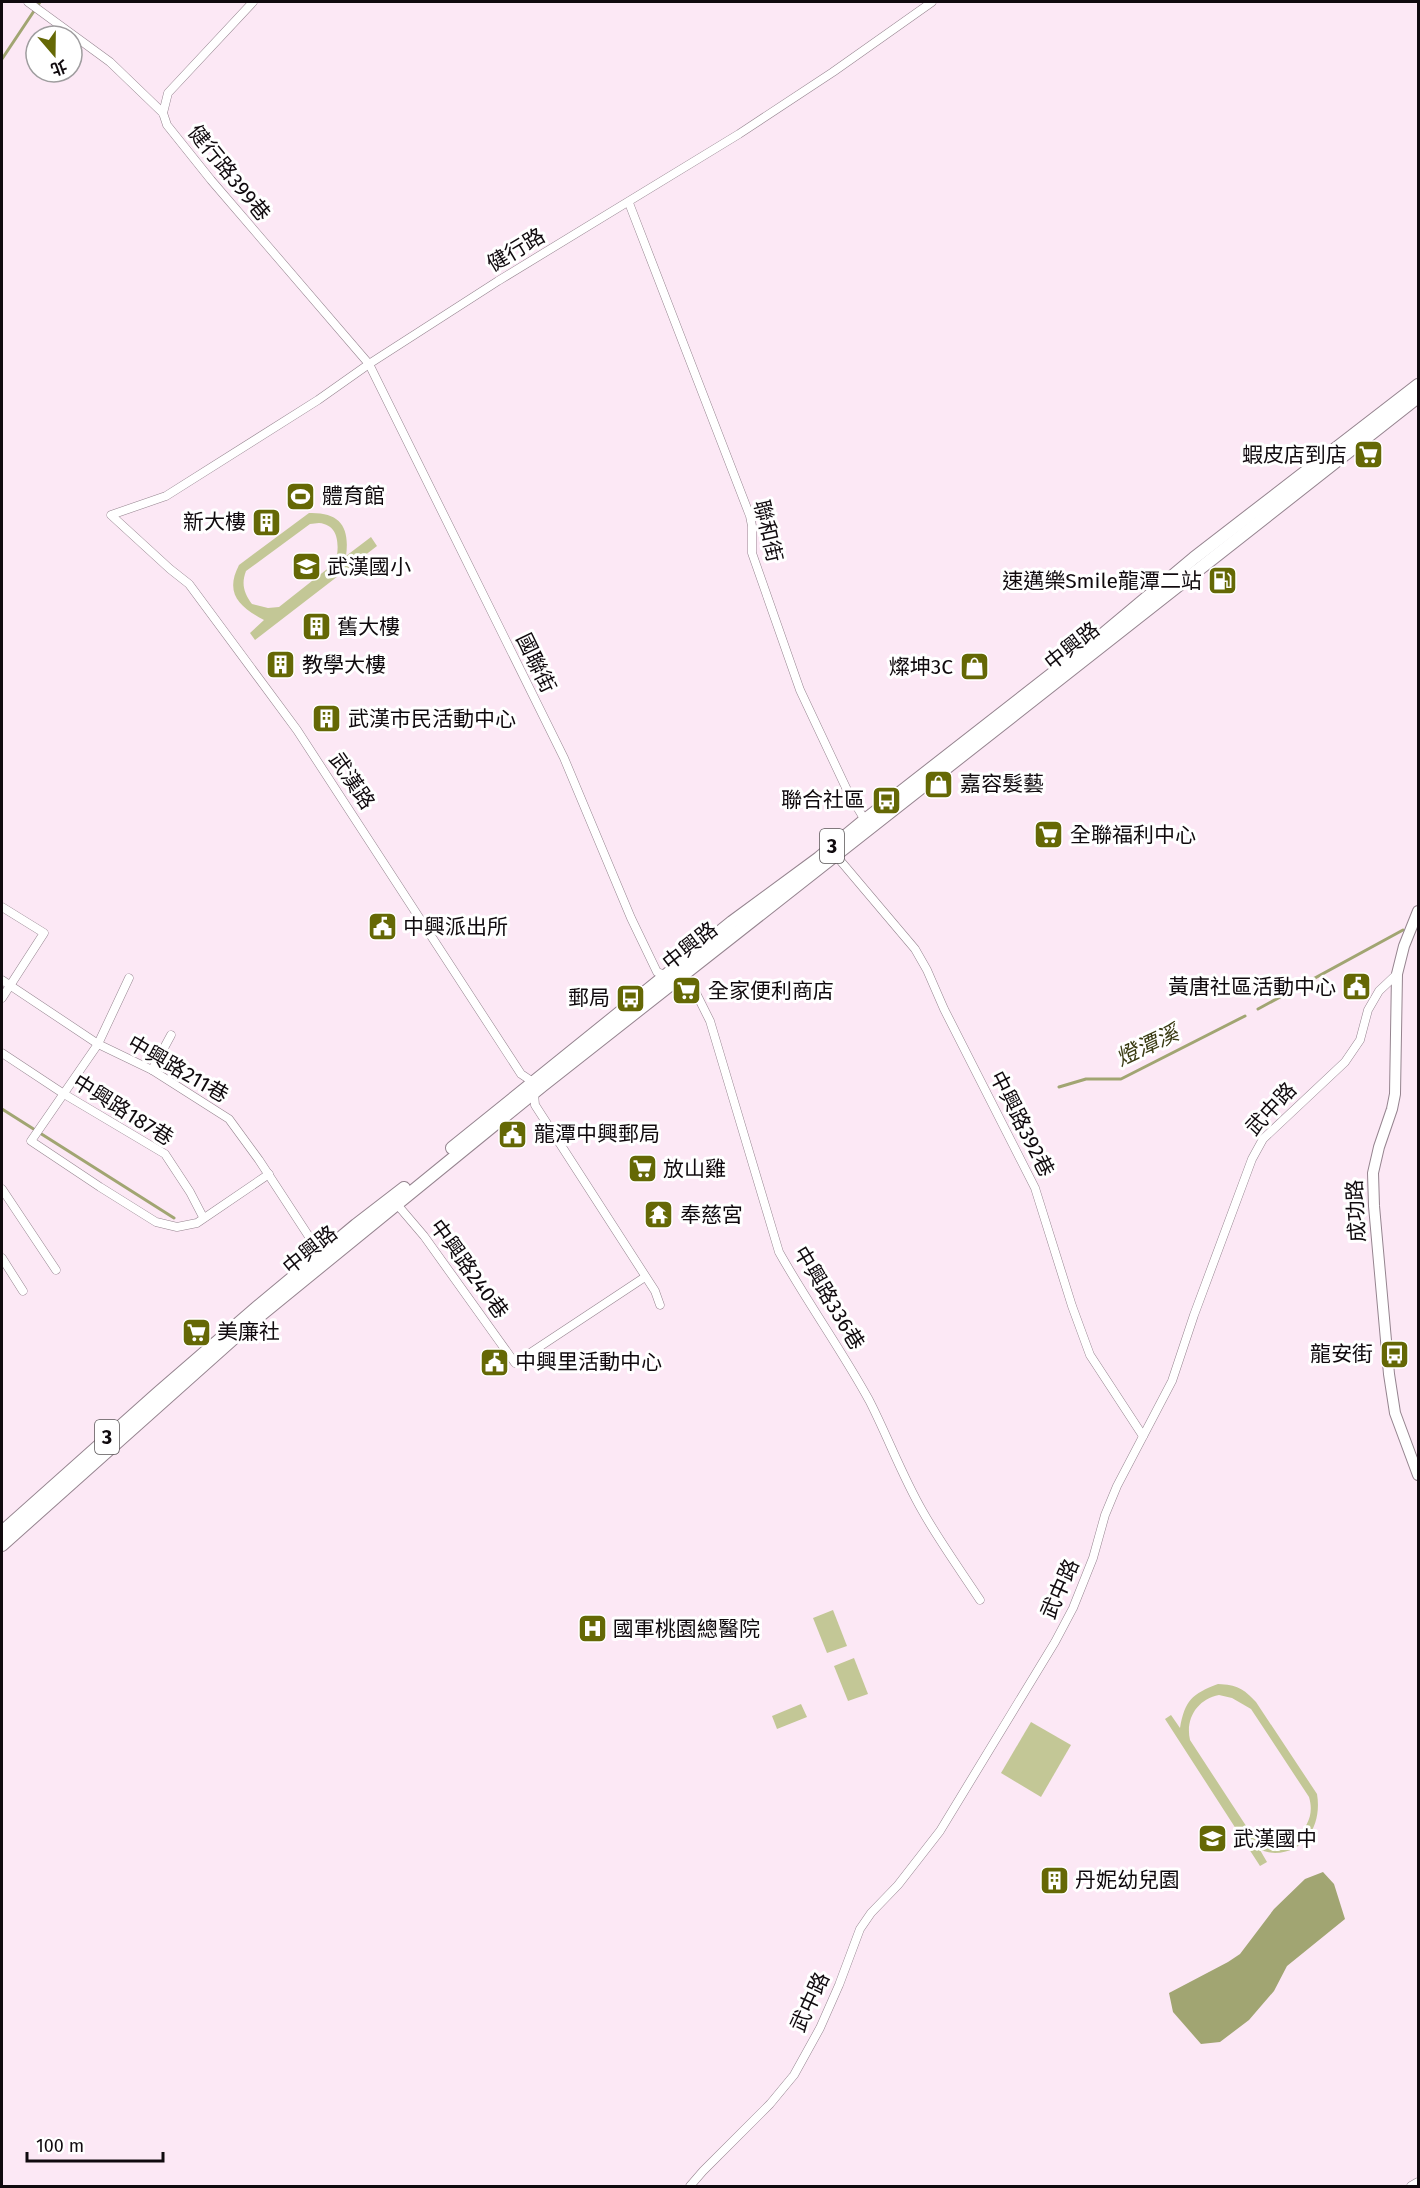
<svg xmlns="http://www.w3.org/2000/svg" width="1420" height="2188" viewBox="0 0 1420 2188" font-family="'Fira Sans','Noto Sans TC',sans-serif">
<style>
.green{fill:#c3c796;fill-rule:evenodd}
.water{fill:#a1a572}
.lines{fill:none;stroke-linecap:round;stroke-linejoin:round}
.stream{stroke:#a1a572;stroke-width:3}
.street-casing{stroke:#95848f;stroke-width:9}
.secondary-casing{stroke:#95848f;stroke-width:12}
.primary-casing{stroke:#95848f;stroke-width:14}
.street{stroke:#fff;stroke-width:8}
.secondary{stroke:#fff;stroke-width:10}
.primary{stroke:#fff;stroke-width:12}
.labels{text-anchor:middle;stroke-width:6;stroke-linejoin:round;paint-order:stroke}
.shield{fill:#fff;stroke:#585456;stroke-width:1.5}
.shield-label{font-size:20px;font-weight:bold;fill:#100a0e}
.street-label{font-size:21px;fill:#100a0e;stroke:#fff}
.poi-label{font-size:21px;fill:#100a0e;stroke:#fff;text-anchor:start}
.water-label{font-size:22px;font-style:italic;fill:#393a12;stroke:#fff}
</style>
<rect width="100%" height="100%" fill="#fce8f5"/>
<g class="green">
<path d="M309 513C340 512 350 527 346 556L371 537 377 546 255 640 250 633 264 620C240 607 224 594 239 565ZM319 523C340 525 339 546 336 562L279 607 268 608 252 604C244 593 241 584 246 571L310 524Z"/>
<path d="M833 1610 847 1646 827 1653 813 1618Z"/>
<path d="M854 1658 868 1694 848 1701 834 1666Z"/>
<path d="M1218 1684C1237 1685 1243 1688 1256 1702L1317 1794C1322 1823 1307 1852 1275 1853 1270 1853 1264 1851 1260 1850L1267 1862 1260 1866 1165 1719 1171 1715 1180 1728C1185 1700 1192 1694 1218 1684ZM1219 1695 1232 1698 1251 1709 1309 1797C1314 1814 1308 1825 1297 1838L1278 1844 1252 1835 1190 1740C1185 1718 1198 1699 1219 1695Z"/>
<path d="M801 1704 807 1717 777 1729 772 1716Z"/>
<path d="M1031 1722 1071 1745 1041 1797 1001 1773Z"/>
</g>
<path class="water" d="M1323 1872 1334 1884 1345 1919 1287 1966 1274 1991 1249 2020 1220 2042 1201 2044 1173 2012 1169 1993 1228 1962 1240 1954 1274 1909 1305 1879Z"/>
<g class="lines">
<g class="stream">
<path d="M2 59 40 2"/>
<path d="M1258 1009 1403 930"/>
<path d="M1059 1087 1086 1079H1121L1245 1016"/>
<path d="M2 1109 174 1218"/>
</g>
<defs>
<g id="street">
<path d="M28 2 110 62 163 113 167 125 211 180 369 364 564 758 631 918 657 972 692 985 710 1021 779 1252C807 1302 841 1349 869 1400 888 1437 902 1476 923 1512 940 1542 961 1571 980 1600"/>
<path d="M163 113 168 93 253 2"/>
<path d="M629 203 750 516 752 526V553L800 690 848 792 866 822"/>
<path d="M833 852 915 949 927 970 944 1009 1035 1188 1072 1306 1090 1355 1143 1436"/>
<path d="M2 907 44 933 2 998"/>
<path d="M129 978 98 1044 31 1141 100 1187 156 1222 177 1227 197 1223 269 1174"/>
<path d="M2 980 98 1044 152 1070 229 1119 259 1160 321 1255"/>
<path d="M2 1053 64 1094 165 1154 190 1192 203 1217"/>
<path d="M152 1070 171 1035"/>
<path d="M2 1189 56 1270"/>
<path d="M395 1202 424 1236 515 1363 645 1277"/>
<path d="M2 1258 23 1291"/>
<path d="M660 1305 655 1291 535 1105 533 1082 521 1074 297 730 189 584 170 569 111 515 166 496 318 400 369 364 498 281 739 134 833 72 932 2"/>
<path d="M690 2186 703 2171 770 2104 794 2075 820 2028 839 1985 860 1929 871 1913 898 1885 940 1831 1055 1642 1073 1608 1093 1558 1105 1515 1117 1486 1172 1381 1194 1315 1252 1159 1263 1139 1345 1062 1360 1040 1368 1010 1379 991 1397 974"/>
<path d="M1411 2186 1418 2182"/>
</g>
<path id="secondary" d="M1418 911 1404 946 1397 974 1395 1094 1392 1109 1379 1147 1373 1173 1374 1206 1389 1374 1395 1413 1418 1475"/>
<g id="primary">
<path d="M452 1148 732 922 819 858 865 820 1102 635 1194 558 1418 385"/>
<path d="M2 1532 158 1393 255 1309 356 1225 404 1188"/>
<path d="M2 1545 252 1322 543 1085 1418 397"/>
</g>
</defs>
<use href="#street" class="street-casing"/>
<use href="#secondary" class="secondary-casing"/>
<use href="#primary" class="primary-casing"/>
<use href="#street" class="street"/>
<use href="#secondary" class="secondary"/>
<use href="#primary" class="primary"/>
</g>
<defs>
<symbol id="supermarket-square" viewBox="-11 -11 22 22"><rect x="-9" y="-9" width="18" height="18" rx="4" fill="#656805" stroke="#fff"/><path d="M-6-5.5h2.5l.6 2H6L4.5 2H-2.5L-4.4-4H-6ZM-1.5 3.2a1.3 1.3 0 1 0 .1 0ZM3 3.2a1.3 1.3 0 1 0 .1 0Z" fill="#fff"/></symbol>
<symbol id="stadium-square" viewBox="-11 -11 22 22"><rect x="-9" y="-9" width="18" height="18" rx="4" fill="#656805" stroke="#fff"/><path d="M0-5a6.5 5 0 1 0 0 10a6.5 5 0 1 0 0-10ZM-3.5-1.8h7v3.6h-7Z" fill="#fff"/></symbol>
<symbol id="building-square" viewBox="-11 -11 22 22"><rect x="-9" y="-9" width="18" height="18" rx="4" fill="#656805" stroke="#fff"/><path d="M-4-6H4V6H1V3H-1V6H-4ZM-2.5-4.3h1.7v1.8h-1.7ZM.8-4.3h1.7v1.8H.8ZM-2.5-1h1.7V.8h-1.7ZM.8-1h1.7V.8H.8Z" fill="#fff"/></symbol>
<symbol id="school-square" viewBox="-11 -11 22 22"><rect x="-9" y="-9" width="18" height="18" rx="4" fill="#656805" stroke="#fff"/><path d="M0-5L7-2L0 1L-7-2ZM-4 1L0 2.5L4 1V4Q0 6-4 4Z" fill="#fff"/></symbol>
<symbol id="fuel-square" viewBox="-11 -11 22 22"><rect x="-9" y="-9" width="18" height="18" rx="4" fill="#656805" stroke="#fff"/><path d="M-5.5-6h7V0h2V4h1.3V-2.5L3-4.5l.8-.8L6-3V5H2.5V1h-1V6h-7ZM-4.2-4.7v3.2H.2V-4.7Z" fill="#fff"/></symbol>
<symbol id="shop-square" viewBox="-11 -11 22 22"><rect x="-9" y="-9" width="18" height="18" rx="4" fill="#656805" stroke="#fff"/><path d="M-5-2.5h2.3a2.7 3.5 0 0 1 5.4 0H5L5.5 6h-11ZM-1.5-2.5h3a1.5 2.3 0 0 0-3 0Z" fill="#fff"/></symbol>
<symbol id="bus-square" viewBox="-11 -11 22 22"><rect x="-9" y="-9" width="18" height="18" rx="4" fill="#656805" stroke="#fff"/><path d="M-5-6H5V4H4V6H2V4H-2V6H-4V4H-5ZM-3.5-4V0h7V-4ZM-3.5 1.2v1.5H-2V1.2ZM2 1.2v1.5H3.5V1.2Z" fill="#fff"/></symbol>
<symbol id="civic-square" viewBox="-11 -11 22 22"><rect x="-9" y="-9" width="18" height="18" rx="4" fill="#656805" stroke="#fff"/><path d="M-.6-6.5H3V-4.5H.6V-3L4-1V1h2V6H-6V1h2V-1L-.6-3ZM-1.2 2.5V6h2.4V2.5Z" fill="#fff"/></symbol>
<symbol id="temple-square" viewBox="-11 -11 22 22"><rect x="-9" y="-9" width="18" height="18" rx="4" fill="#656805" stroke="#fff"/><path d="M0-6L5-2H3V0L6.5 2.5H4V6H1.5V3h-3V6H-4V2.5H-6.5L-3 0V-2H-5Z" fill="#fff"/></symbol>
<symbol id="hospital-square" viewBox="-11 -11 22 22"><rect x="-9" y="-9" width="18" height="18" rx="4" fill="#656805" stroke="#fff"/><path d="M-5-5h3v3.5h4V-5h3V5h-3V1.5h-4V5h-3Z" fill="#fff"/></symbol>
</defs>
<g fill-rule="evenodd">
<use href="#supermarket-square" x="1352" y="438" width="33" height="33"/>
<use href="#stadium-square" x="284" y="480" width="33" height="33"/>
<use href="#building-square" x="250" y="506" width="33" height="33"/>
<use href="#school-square" x="290" y="550" width="33" height="33"/>
<use href="#fuel-square" x="1206" y="564" width="33" height="33"/>
<use href="#building-square" x="300" y="610" width="33" height="33"/>
<use href="#building-square" x="264" y="648" width="33" height="33"/>
<use href="#shop-square" x="958" y="650" width="33" height="33"/>
<use href="#building-square" x="310" y="702" width="33" height="33"/>
<use href="#shop-square" x="922" y="768" width="33" height="33"/>
<use href="#bus-square" x="870" y="784" width="33" height="33"/>
<use href="#supermarket-square" x="1032" y="818" width="33" height="33"/>
<use href="#civic-square" x="366" y="910" width="33" height="33"/>
<use href="#civic-square" x="1340" y="970" width="33" height="33"/>
<use href="#supermarket-square" x="670" y="974" width="33" height="33"/>
<use href="#bus-square" x="614" y="982" width="33" height="33"/>
<use href="#civic-square" x="496" y="1118" width="33" height="33"/>
<use href="#supermarket-square" x="626" y="1152" width="33" height="33"/>
<use href="#temple-square" x="642" y="1198" width="33" height="33"/>
<use href="#supermarket-square" x="180" y="1316" width="33" height="33"/>
<use href="#bus-square" x="1378" y="1338" width="33" height="33"/>
<use href="#civic-square" x="478" y="1346" width="33" height="33"/>
<use href="#hospital-square" x="576" y="1612" width="33" height="33"/>
<use href="#school-square" x="1196" y="1822" width="33" height="33"/>
<use href="#building-square" x="1038" y="1864" width="33" height="33"/>
</g>
<g class="labels">
<g class="shield">
<rect x="820" y="829" width="24" height="34" rx="4.5"/>
<rect x="95" y="1420" width="24" height="34" rx="4.5"/>
</g>
<g class="shield-label">
<text x="832" y="853">3</text>
<text x="107" y="1444">3</text>
</g>
<g class="street-label">
<text transform="translate(229 173) rotate(51)" y="7">健行路399巷</text>
<text transform="translate(516 250) rotate(-31)" y="7">健行路</text>
<text transform="translate(768 531) rotate(77)" y="7">聯和街</text>
<text transform="translate(1072 646) rotate(-38)" y="7">中興路</text>
<text transform="translate(536 663) rotate(64)" y="7">國聯街</text>
<text transform="translate(352 781) rotate(56)" y="7">武漢路</text>
<text transform="translate(690 946) rotate(-38)" y="7">中興路</text>
<text transform="translate(178 1069) rotate(30)" y="7">中興路211巷</text>
<text transform="translate(1271 1109) rotate(-47)" y="7">武中路</text>
<text transform="translate(123 1110) rotate(32)" y="7">中興路187巷</text>
<text transform="translate(1022 1124) rotate(63)" y="7">中興路392巷</text>
<text transform="translate(1356 1211) rotate(-93)" y="7">成功路</text>
<text transform="translate(310 1250) rotate(-39)" y="7">中興路</text>
<text transform="translate(469 1269) rotate(54)" y="7">中興路240巷</text>
<text transform="translate(829 1298) rotate(59)" y="7">中興路336巷</text>
<text transform="translate(1060 1589) rotate(-66)" y="7">武中路</text>
<text transform="translate(810 2002) rotate(-65)" y="7">武中路</text>
</g>
<g class="poi-label">
<text x="1347" y="462" text-anchor="end">蝦皮店到店</text>
<text x="322" y="503">體育館</text>
<text x="246" y="529" text-anchor="end">新大樓</text>
<text x="327" y="574">武漢國小</text>
<text x="1202" y="588" text-anchor="end">速邁樂Smile龍潭二站</text>
<text x="337" y="634">舊大樓</text>
<text x="302" y="672">教學大樓</text>
<text x="953" y="674" text-anchor="end">燦坤3C</text>
<text x="348" y="726">武漢市民活動中心</text>
<text x="960" y="791">嘉容髮藝</text>
<text x="865" y="807" text-anchor="end">聯合社區</text>
<text x="1070" y="842">全聯福利中心</text>
<text x="403" y="934">中興派出所</text>
<text x="1336" y="994" text-anchor="end">黃唐社區活動中心</text>
<text x="708" y="998">全家便利商店</text>
<text x="610" y="1005" text-anchor="end">郵局</text>
<text x="534" y="1141">龍潭中興郵局</text>
<text x="663" y="1176">放山雞</text>
<text x="680" y="1222">奉慈宮</text>
<text x="217" y="1339">美廉社</text>
<text x="1373" y="1361" text-anchor="end">龍安街</text>
<text x="515" y="1369">中興里活動中心</text>
<text x="613" y="1636">國軍桃園總醫院</text>
<text x="1233" y="1846">武漢國中</text>
<text x="1075" y="1887">丹妮幼兒園</text>
</g>
<g class="water-label">
<text transform="translate(1147 1045) rotate(-25)" y="8">燈潭溪</text>
</g>
</g>
<rect width="1420" height="2188" fill="none" stroke="#100a0e" stroke-width="6"/>
<g transform="translate(54 54) rotate(160)"><circle r="28" fill="#ffffff" stroke="#9f9d9f" stroke-width="1.5"/>
<path d="M0-4.5L10 22L0 15L-10 22Z" fill="#656805"/>
<text y="-9" font-size="16" font-weight="bold" text-anchor="middle" fill="#100a0e">北</text>
</g>
<path d="M27 2152v9h136v-9" fill="none" stroke="#100a0e" stroke-width="3"/>
<text x="36" y="2152" font-size="18" fill="#100a0e" stroke="#ffffff" stroke-width="4.5" paint-order="stroke">100 m</text>
</svg>
